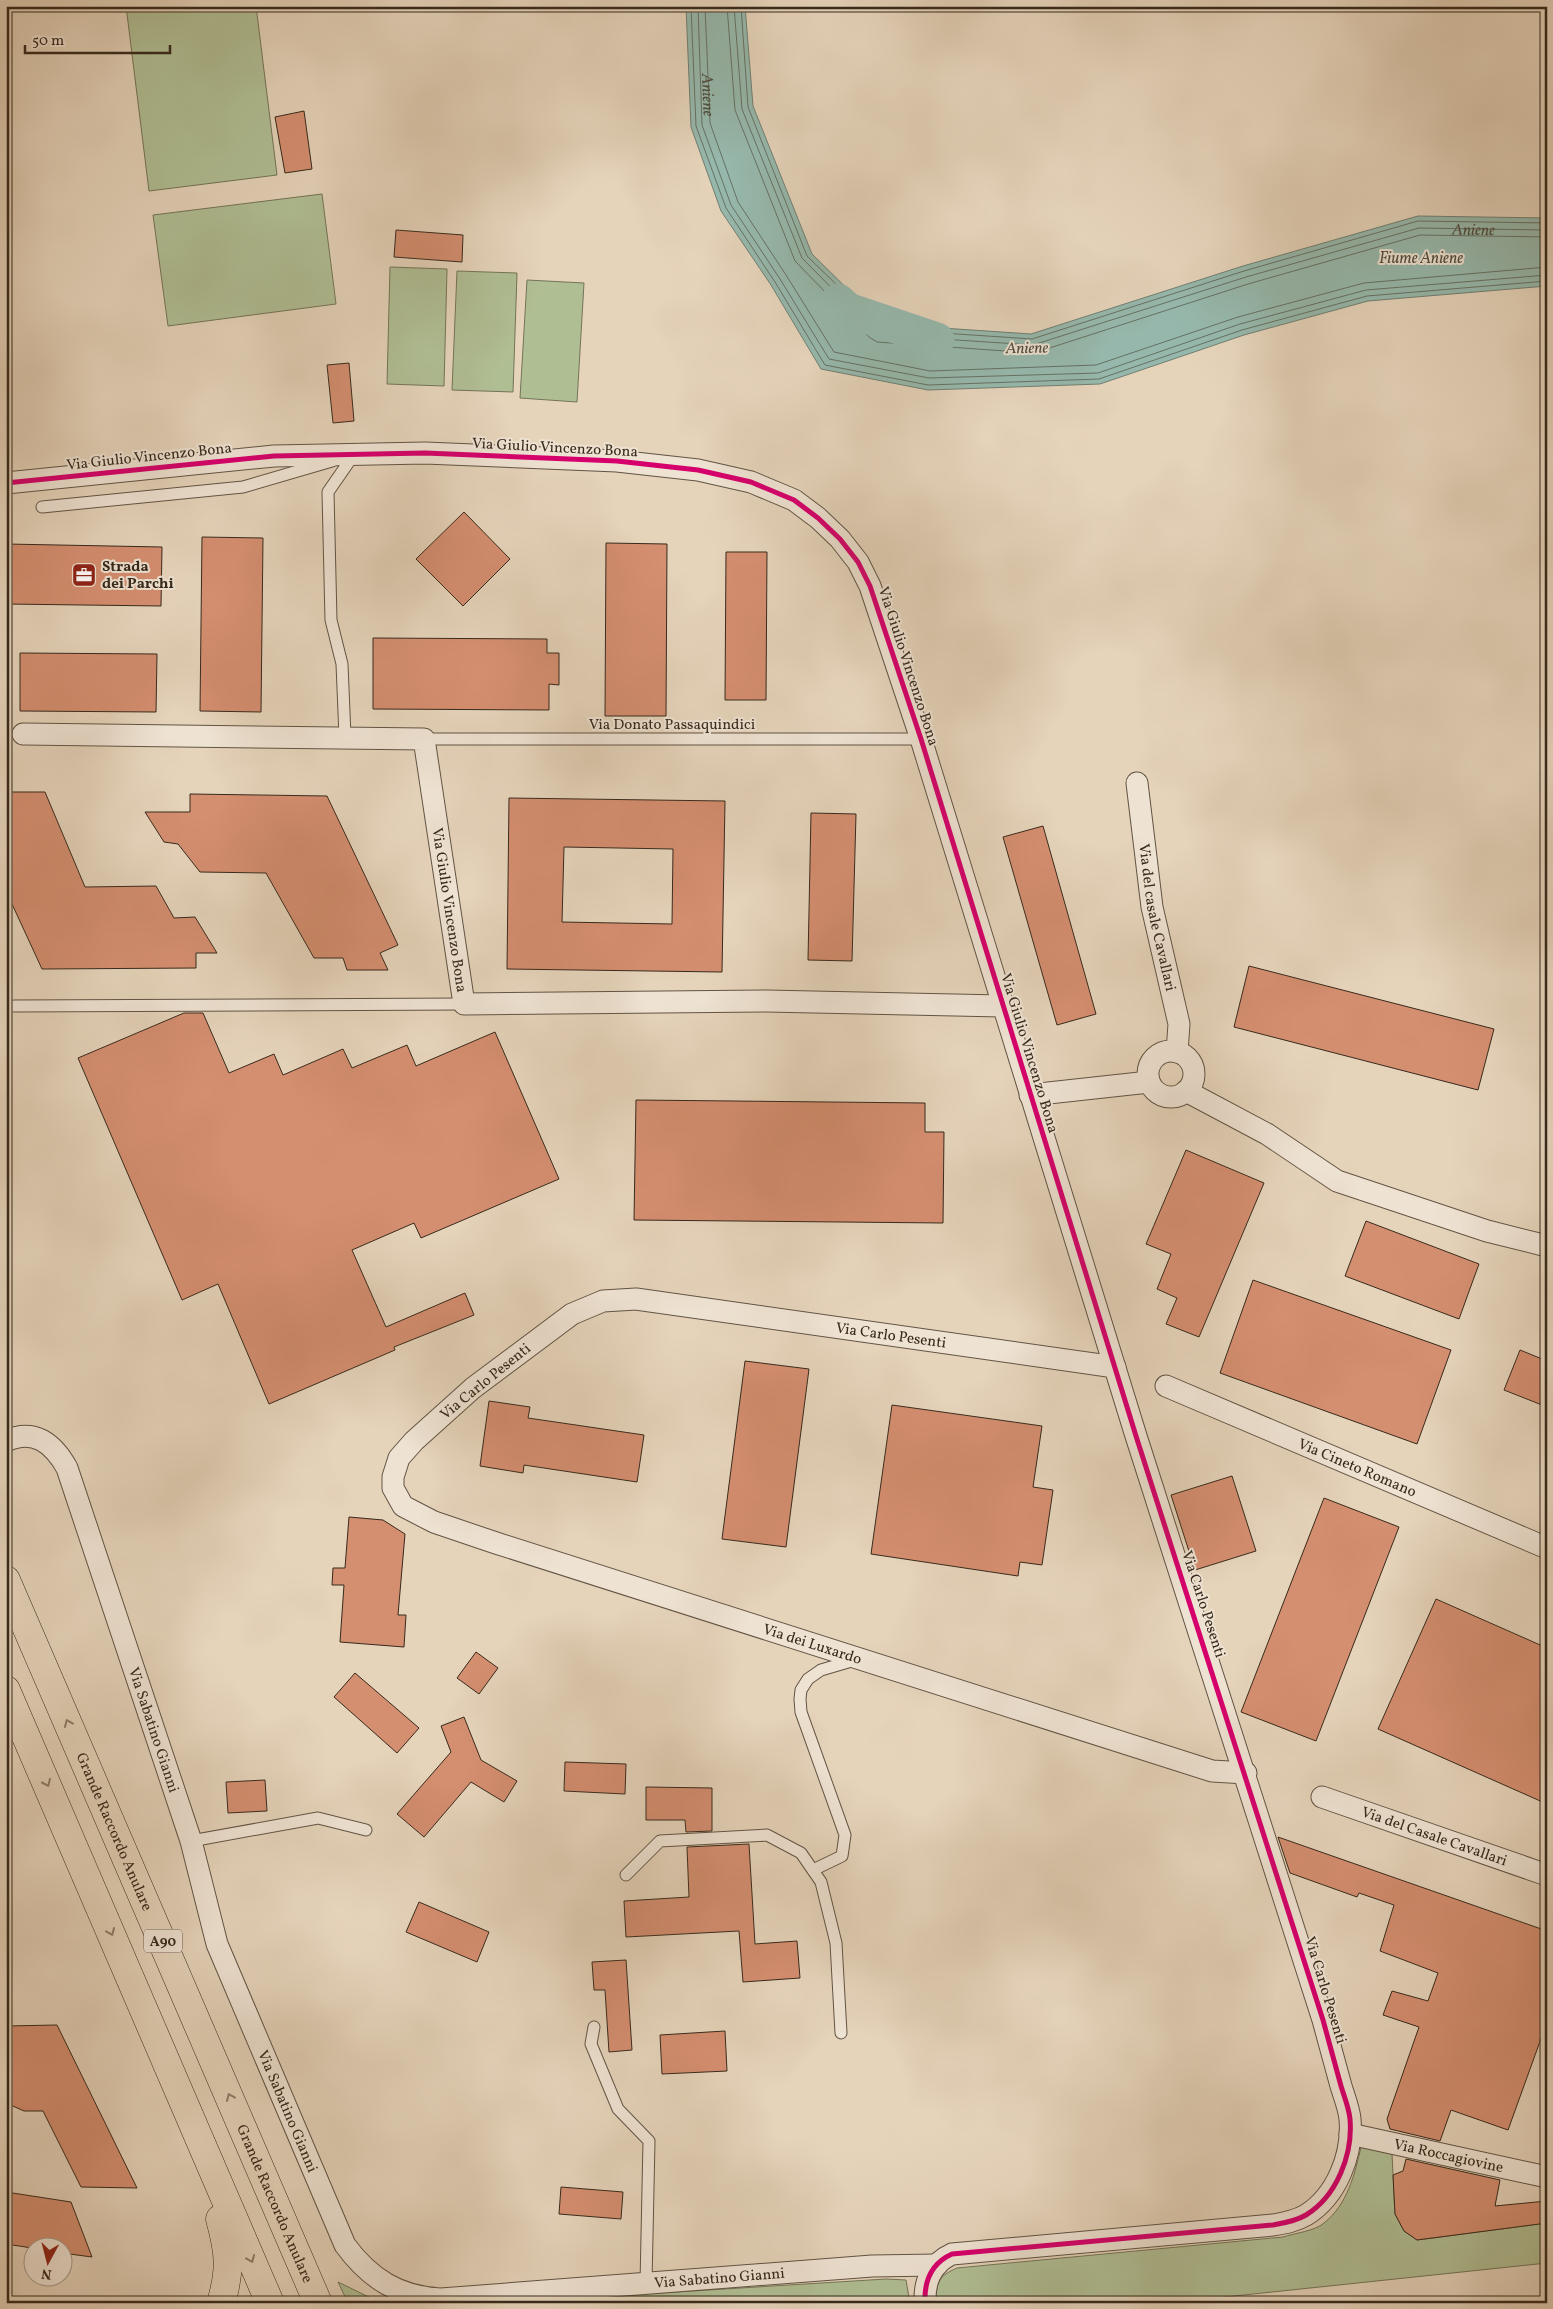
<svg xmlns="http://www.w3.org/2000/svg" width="1553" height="2309" viewBox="0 0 1553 2309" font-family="Vollkorn,serif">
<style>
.green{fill:#b0be94;stroke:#747458}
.water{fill:#96b8ac;stroke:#707f72}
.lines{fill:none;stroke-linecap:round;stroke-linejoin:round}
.shore{stroke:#667164;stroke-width:1}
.river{stroke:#96b8ac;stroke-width:35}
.building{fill:#d48e70;stroke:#372a1c;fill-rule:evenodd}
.service-casing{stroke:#625444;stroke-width:13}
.minor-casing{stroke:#625444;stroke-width:23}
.motorway-casing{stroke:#372a1c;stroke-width:29}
.service{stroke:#eee2d2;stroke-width:11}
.minor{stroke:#eee2d2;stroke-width:21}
.motorway{stroke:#e5d3ba;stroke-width:28}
.cycleway-casing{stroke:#eee2d2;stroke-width:8}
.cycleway{stroke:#d6006c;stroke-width:5}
.oneway{stroke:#8e7e6b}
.labels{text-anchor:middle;stroke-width:4;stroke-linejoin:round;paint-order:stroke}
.shield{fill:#eee2d2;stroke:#6e6153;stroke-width:1}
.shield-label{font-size:14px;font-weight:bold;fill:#372a1c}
.street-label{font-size:15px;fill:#372a1c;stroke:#eee2d2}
.poi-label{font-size:15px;font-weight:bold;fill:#372a1c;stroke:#eee2d2;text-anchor:start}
.water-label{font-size:16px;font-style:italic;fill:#4f4e40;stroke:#eee2d2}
</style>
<rect width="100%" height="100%" fill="#e5d3ba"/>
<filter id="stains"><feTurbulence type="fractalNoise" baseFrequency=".004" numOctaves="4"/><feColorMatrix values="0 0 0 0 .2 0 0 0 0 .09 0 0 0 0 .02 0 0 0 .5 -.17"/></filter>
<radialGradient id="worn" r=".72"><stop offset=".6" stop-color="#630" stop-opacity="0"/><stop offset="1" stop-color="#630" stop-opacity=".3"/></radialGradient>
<g class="green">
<path d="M126 6H256L277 175 149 191Z"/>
<path d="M322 194 336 304 168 326 153 215Z"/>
<path d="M390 267 447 269 444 386 387 384Z"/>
<path d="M457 271 517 273 513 392 452 390Z"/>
<path d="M527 280 584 283 577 402 520 398Z"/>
<path d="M1361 2147 1392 2154 1395 2214 1404 2231 1417 2240 1547 2223V2263L1168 2303H936C936 2283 938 2276 957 2268L1283 2237C1295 2233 1315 2231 1324 2223 1347 2205 1355 2174 1361 2147Z"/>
<path d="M886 2279 906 2280 910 2303H498Z"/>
<path d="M338 2282 377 2301 385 2303H348Z"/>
</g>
<path class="water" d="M686 6H745L753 106 812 254 883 324 1031 334 1243 266 1418 216 1547 218V286L1368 301 1244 335 1100 384 928 390 821 369 771 285 721 211 691 127Z"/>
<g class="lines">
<g class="shore">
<path d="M691 6 696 126 726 208 775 282 825 365 928 385 1099 379 1242 330 1367 296 1547 281"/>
<path d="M698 6 702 125 731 205 780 279 829 359 929 378 1098 373 1240 324 1366 290 1547 275"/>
<path id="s1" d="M705 6 710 123 738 202 786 275 834 352 930 371 1096 365 1238 317 1364 283 1547 267"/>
<path d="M727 6 735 110 795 261 869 337 877 342 1034 353 1248 284 1420 235 1547 237"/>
<path id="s2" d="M734 6 742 109 802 258 874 331 880 335 1033 345 1246 277 1419 228 1547 230"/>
<path d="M741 6 748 107 807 256 882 329 1032 339 1244 271 1418 221 1547 223"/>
</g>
<path class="river" d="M838 301 848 310 937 340"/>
</g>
<g class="building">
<path d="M304 111 312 169 285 173 275 117Z"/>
<path d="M396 230 463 235 462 262 394 257Z"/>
<path d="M349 363 354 421 333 423 327 365Z"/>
<path d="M464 512 510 559 463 606 416 559Z"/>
<path d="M202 537 263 538 261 712 200 711Z"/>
<path d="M606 543 667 544 666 716H605Z"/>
<path d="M6 544 162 547 161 606 6 604Z"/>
<path d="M726 552H767L766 700H725Z"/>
<path d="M373 638 547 639V653H559V685L549 684V710L373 709Z"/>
<path d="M20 653 157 654 156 712 20 711Z"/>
<path d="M6 792H45L85 887 156 886 174 918 195 917 217 953H196V968L42 969 6 891Z"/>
<path d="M190 794 327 796 398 945 380 953 388 970H347L343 958H314L266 873 200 872 178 844 164 842 145 812H190Z"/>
<path d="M509 798 725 801 722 972 507 969ZM564 847 673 849 672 924 562 922Z"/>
<path d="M811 813 856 814 852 961 808 960Z"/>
<path d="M1043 826 1096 1014 1057 1025 1003 837Z"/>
<path d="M1249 966 1494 1029 1478 1090 1234 1027Z"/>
<path d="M184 1013H203L229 1073 274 1054 283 1075 343 1049 352 1068 407 1045 416 1066 495 1032 559 1179 421 1238 414 1223 352 1250 386 1327 465 1293 474 1315 394 1347 395 1350 269 1404 218 1284 182 1300 78 1058Z"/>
<path d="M636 1100 925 1103V1132H944L943 1223 634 1220Z"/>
<path d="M1186 1150 1264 1183 1199 1337 1166 1324 1177 1298 1157 1289 1171 1254 1146 1244Z"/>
<path d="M1366 1221 1479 1264 1459 1319 1345 1276Z"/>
<path d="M1253 1280 1451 1350 1417 1444 1220 1373Z"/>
<path d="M1520 1350 1547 1361V1407L1504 1390Z"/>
<path d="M745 1361 809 1369 786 1547 722 1539Z"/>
<path d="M489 1401 530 1407 528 1418 644 1435 637 1482 524 1465 523 1473 480 1466Z"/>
<path d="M892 1405 1042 1426 1033 1487 1053 1490 1042 1565 1020 1562 1018 1576 871 1554Z"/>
<path d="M1232 1476 1256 1551 1195 1570 1171 1495Z"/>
<path d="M1324 1498 1399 1527 1316 1741 1241 1712Z"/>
<path d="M349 1517 383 1520 405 1534 398 1615H406L404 1647 340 1642 344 1585H332L333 1568H345Z"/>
<path d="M1436 1599 1547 1648V1804L1378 1729Z"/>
<path d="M476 1652 498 1668 479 1694 457 1678Z"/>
<path d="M355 1673 419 1728 397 1753 334 1697Z"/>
<path d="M464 1717 481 1760 517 1781 504 1802 471 1782 424 1837 397 1814 451 1752 441 1726Z"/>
<path d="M565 1762 626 1764 625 1794 564 1791Z"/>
<path d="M265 1780 267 1811 228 1813 226 1782Z"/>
<path d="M646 1787 712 1788V1831L686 1832 685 1820H646Z"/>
<path d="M1278 1837 1547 1931V2022L1508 2130 1451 2110 1440 2141 1390 2129 1387 2119 1419 2027 1383 2015 1392 1991 1428 2001 1438 1973 1380 1951 1394 1905 1359 1893 1357 1897 1290 1873Z"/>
<path d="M749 1844 755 1944 797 1941 800 1978 743 1982 739 1931 626 1937 624 1901 689 1897 687 1847Z"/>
<path d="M419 1902 489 1932 477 1962 406 1932Z"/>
<path d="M626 1960 632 2050 609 2052 605 1990H594L592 1962Z"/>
<path d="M57 2025 137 2188 81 2187 43 2111H24L6 2103V2026Z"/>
<path d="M725 2031 727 2071 662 2074 660 2035Z"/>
<path d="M1406 2159 1500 2180 1495 2206 1547 2201V2223L1417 2240 1404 2231 1395 2214 1393 2175 1403 2171Z"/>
<path d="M561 2187 623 2192 621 2219 559 2214Z"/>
<path d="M6 2192 71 2202 92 2257 62 2253V2246L32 2248 6 2244Z"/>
</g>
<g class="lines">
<defs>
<g id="service">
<path d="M42 507 243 487 332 461"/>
<path d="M345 737 342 664 331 620 328 492 355 453"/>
<path d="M424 739H921"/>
<path d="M14 1006 464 1004"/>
<path d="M191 1841 318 1818 366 1830"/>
<path d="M813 1870 842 1856 845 1835 801 1712 800 1699 801 1690 808 1679 821 1670 855 1660"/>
<path d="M626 1875 660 1841 767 1835 801 1853 821 1882 836 1943 841 2033"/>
<path d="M594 2027 591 2044 618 2109 649 2141 646 2283"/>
</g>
<g id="minor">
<path d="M6 483 274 456 425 453 617 461 698 470 751 482 794 500 818 518 840 539 858 562 870 586 921 739 1136 1436 1323 2020C1329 2042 1335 2064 1341 2086 1344 2096 1349 2108 1350 2119 1353 2154 1337 2196 1306 2215 1296 2221 1285 2223 1273 2225L952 2254C932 2263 924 2281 925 2303"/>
<path id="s3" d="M23 734 424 739 464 1004 766 1001 1002 1006"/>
<path id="s4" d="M1137 783 1152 907 1179 1024 1177 1052"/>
<circle cx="1171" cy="1074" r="23"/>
<path d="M1186 1091 1267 1134 1337 1181 1487 1231 1547 1246"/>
<path d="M1030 1095 1149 1082"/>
<path id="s5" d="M1115 1367 636 1299 603 1301 572 1314 473 1388 414 1441 399 1458 393 1477V1488L403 1506 434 1522 496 1543 1212 1771 1246 1773"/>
<path id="s6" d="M1166 1386 1547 1548"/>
<path id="s7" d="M6 1441C34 1428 53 1443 67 1468L191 1841 217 1944 345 2245C370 2279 399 2297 441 2299L872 2266 937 2265"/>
<path id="s8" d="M1322 1797 1547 1875"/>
<path id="s9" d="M1350 2134 1547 2177"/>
</g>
<g id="motorway">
<path id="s10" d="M6 1580 318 2303"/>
<path d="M6 1690 270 2303"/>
<path d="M220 2219C229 2252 231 2269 221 2303"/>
</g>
</defs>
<use href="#service" class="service-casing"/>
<use href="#minor" class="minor-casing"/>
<use href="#motorway" class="motorway-casing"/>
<use href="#service" class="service"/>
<use href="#minor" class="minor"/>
<use href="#motorway" class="motorway"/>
<defs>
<path id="cycleway" d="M6 483 274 456 425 453 617 461 698 470 751 482 794 500 818 518 840 539 858 562 870 586 921 739 1136 1436 1323 2020C1329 2042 1335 2064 1341 2086 1344 2096 1349 2108 1350 2119 1353 2154 1337 2196 1306 2215 1296 2221 1285 2223 1273 2225L952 2254C932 2263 924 2281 925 2303"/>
</defs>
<use href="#cycleway" class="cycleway-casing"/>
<use href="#cycleway" class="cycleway"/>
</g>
<defs><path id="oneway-chevron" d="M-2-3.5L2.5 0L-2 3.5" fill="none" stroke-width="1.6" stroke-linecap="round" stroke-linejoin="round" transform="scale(1.25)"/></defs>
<g class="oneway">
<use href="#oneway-chevron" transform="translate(68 1723) rotate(-113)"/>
<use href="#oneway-chevron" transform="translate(47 1783) rotate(66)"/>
<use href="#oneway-chevron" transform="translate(111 1932) rotate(67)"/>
<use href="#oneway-chevron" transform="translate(230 2097) rotate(-113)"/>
<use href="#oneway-chevron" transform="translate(251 2259) rotate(67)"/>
</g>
<defs>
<symbol id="office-square" viewBox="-11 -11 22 22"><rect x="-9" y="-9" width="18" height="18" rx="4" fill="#8f2418" stroke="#eee2d2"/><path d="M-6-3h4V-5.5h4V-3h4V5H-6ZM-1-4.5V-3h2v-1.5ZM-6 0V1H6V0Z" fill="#fff"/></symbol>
</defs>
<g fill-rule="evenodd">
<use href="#office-square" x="70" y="561" width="28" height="28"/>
</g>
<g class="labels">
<rect class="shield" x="144" y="1929.5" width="38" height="23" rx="4"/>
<g class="shield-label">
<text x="163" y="1946">A90</text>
</g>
<g class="street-label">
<text transform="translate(555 447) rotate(3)" y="5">Via Giulio Vincenzo Bona</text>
<text transform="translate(149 456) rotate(-6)" y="5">Via Giulio Vincenzo Bona</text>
<text transform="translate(909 666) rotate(72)" y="5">Via Giulio Vincenzo Bona</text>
<text x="672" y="729">Via Donato Passaquindici</text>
<text dy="5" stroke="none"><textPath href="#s3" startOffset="574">Via Giulio Vincenzo Bona</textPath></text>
<text dy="5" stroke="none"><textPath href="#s4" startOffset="136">Via del casale Cavallari</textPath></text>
<text transform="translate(1030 1053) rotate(73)" y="5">Via Giulio Vincenzo Bona</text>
<text transform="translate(891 1335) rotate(8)" y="5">Via Carlo Pesenti</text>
<text transform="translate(485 1381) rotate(-39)" y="5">Via Carlo Pesenti</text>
<text dy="5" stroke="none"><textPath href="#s6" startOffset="208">Via Cineto Romano</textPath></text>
<text transform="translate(1204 1604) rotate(72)" y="5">Via Carlo Pesenti</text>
<text dy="5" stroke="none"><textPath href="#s5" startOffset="1260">Via dei Luxardo</textPath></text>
<text dy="5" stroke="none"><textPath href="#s7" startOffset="351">Via Sabatino Gianni</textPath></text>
<text dy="5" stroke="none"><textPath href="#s10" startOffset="274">Grande Raccordo Anulare</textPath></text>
<text dy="5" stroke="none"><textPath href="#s8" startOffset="119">Via del Casale Cavallari</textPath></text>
<text transform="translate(1326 1990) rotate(73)" y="5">Via Carlo Pesenti</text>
<text dy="5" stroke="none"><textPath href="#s7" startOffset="756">Via Sabatino Gianni</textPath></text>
<text dy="5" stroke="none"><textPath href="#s9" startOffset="101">Via Roccagiovine</textPath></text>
<text dy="5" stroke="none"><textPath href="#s10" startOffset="679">Grande Raccordo Anulare</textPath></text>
<text dy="5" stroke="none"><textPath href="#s7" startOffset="1295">Via Sabatino Gianni</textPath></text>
</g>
<g class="poi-label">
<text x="102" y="571">Strada<tspan x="102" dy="17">dei Parchi</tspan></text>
</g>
<g class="water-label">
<text dy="6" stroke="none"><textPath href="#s1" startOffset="89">Aniene</textPath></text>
<text dy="6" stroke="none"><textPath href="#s2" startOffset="985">Aniene</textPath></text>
<text x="1421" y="263">Fiume Aniene</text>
<text transform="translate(1027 347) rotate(-1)" y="6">Aniene</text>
</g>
</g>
<rect width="1553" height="2309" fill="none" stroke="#e5d3ba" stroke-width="25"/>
<rect x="8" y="8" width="1538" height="2294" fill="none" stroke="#372a1c" stroke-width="2.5"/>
<rect x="12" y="12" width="1528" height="2284" fill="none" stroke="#372a1c"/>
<g transform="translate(48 2262) rotate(187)"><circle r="24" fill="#eee2d2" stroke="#a59889"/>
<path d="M0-4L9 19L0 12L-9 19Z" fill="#8f2418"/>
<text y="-8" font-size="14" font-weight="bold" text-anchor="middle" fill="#372a1c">N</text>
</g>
<path d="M25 45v8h145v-8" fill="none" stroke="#372a1c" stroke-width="2.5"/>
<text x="32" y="45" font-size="15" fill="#372a1c" stroke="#eee2d2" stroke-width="4" paint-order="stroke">50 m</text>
<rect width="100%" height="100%" filter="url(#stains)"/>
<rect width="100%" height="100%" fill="url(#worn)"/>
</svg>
